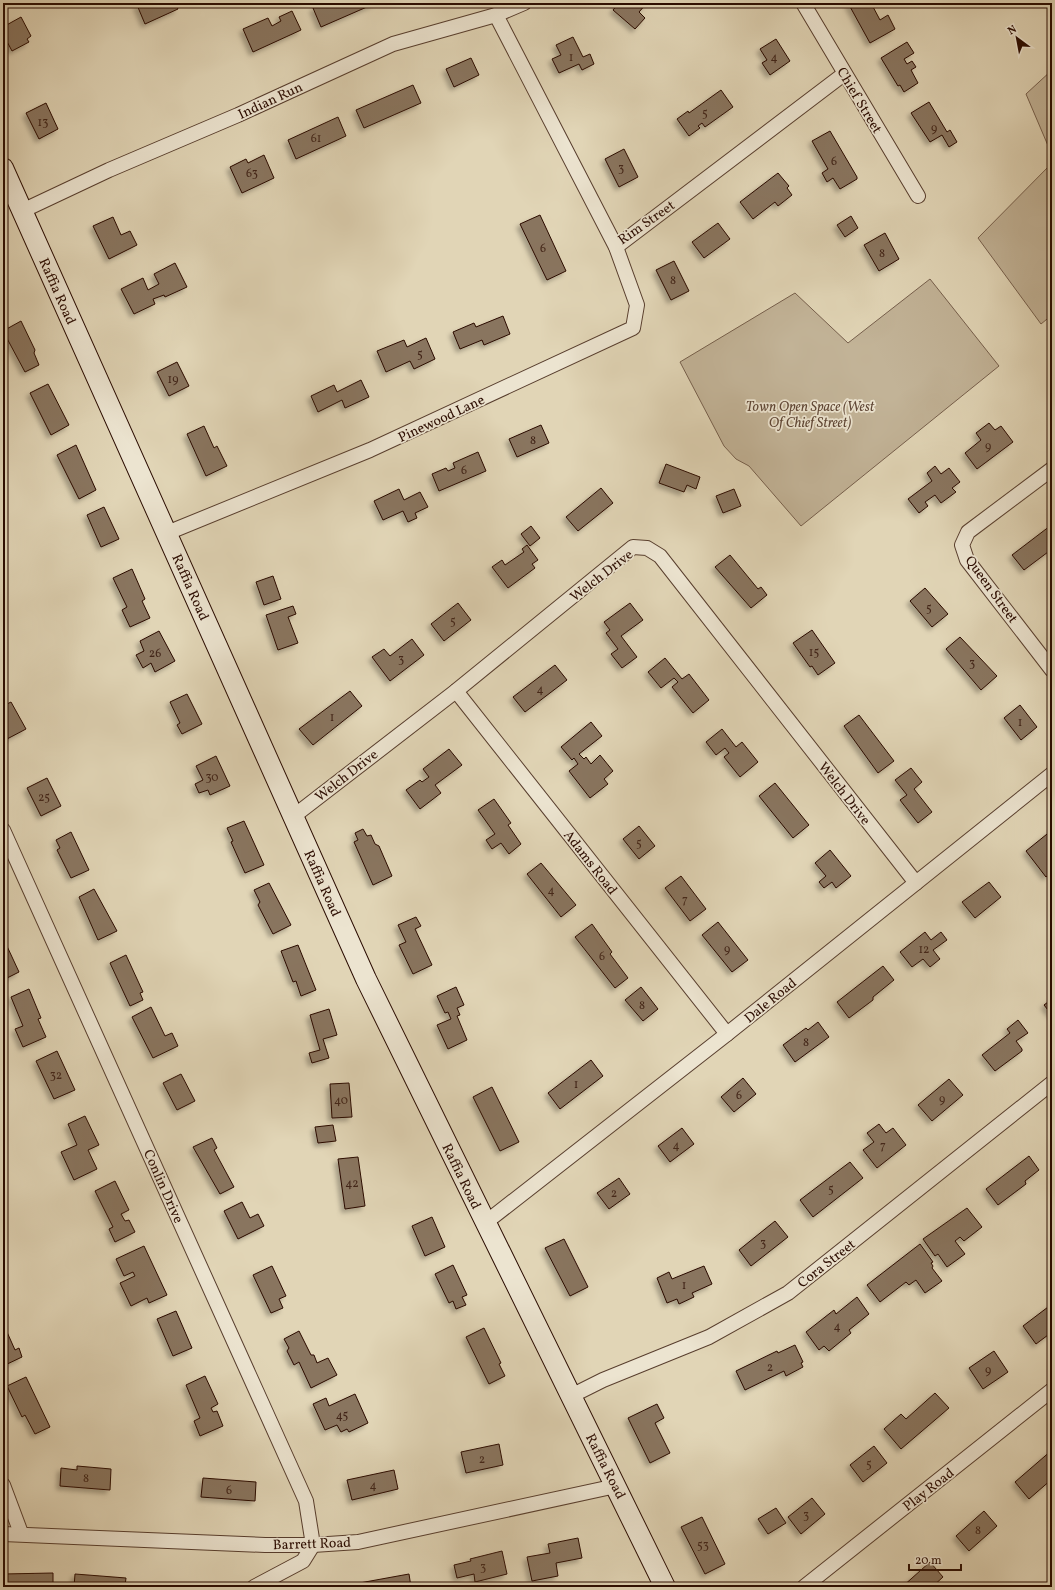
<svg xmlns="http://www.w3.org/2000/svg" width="1055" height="1590" viewBox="0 0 1055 1590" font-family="Vollkorn,serif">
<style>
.green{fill:#c2b397;stroke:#765f4c}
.building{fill:#89745f;stroke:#2a0b00;filter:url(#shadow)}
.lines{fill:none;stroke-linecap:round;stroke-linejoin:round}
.minor-casing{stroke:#583e2e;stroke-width:16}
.secondary-casing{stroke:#2a0b00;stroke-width:22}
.minor{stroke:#ece4d0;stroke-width:14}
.secondary{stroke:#ece4d0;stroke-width:20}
.labels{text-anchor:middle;stroke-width:3.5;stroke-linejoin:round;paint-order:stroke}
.number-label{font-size:12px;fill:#422518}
.street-label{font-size:14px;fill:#2a0b00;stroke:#ece4d0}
.park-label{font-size:14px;font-style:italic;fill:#5f4635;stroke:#ece4d0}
</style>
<defs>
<filter id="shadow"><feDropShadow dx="-3.5" dy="3.5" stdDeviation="2" flood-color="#0004"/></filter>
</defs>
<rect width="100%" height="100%" fill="#e1d5b6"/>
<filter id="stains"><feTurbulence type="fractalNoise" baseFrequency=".005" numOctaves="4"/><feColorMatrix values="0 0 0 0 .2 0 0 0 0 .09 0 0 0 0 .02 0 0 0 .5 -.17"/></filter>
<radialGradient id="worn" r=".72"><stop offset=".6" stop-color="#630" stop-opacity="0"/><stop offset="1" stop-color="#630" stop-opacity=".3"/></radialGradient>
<g class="green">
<path d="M1052 70V155L1026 94Z"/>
<path d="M1052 163V315L1041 324 978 238Z"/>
<path d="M930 279 999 366 801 526 749 466 736 459 724 446 680 362 795 293 848 343Z"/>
</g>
<g class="building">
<path d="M142 3H175L178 9 145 24 137 5Z"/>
<path d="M325 3H376L321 27 313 8Z"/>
<path d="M619 3H647L639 12 645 18 635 29 613 10Z"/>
<path d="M848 3H871L880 20 888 15 895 29 870 43Z"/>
<path d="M292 11 301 30 253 52 243 29 268 18 272 26 281 21 279 17Z"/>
<path d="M21 17 31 36 27 39 29 42 12 51 3 34V27Z"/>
<path d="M573 37 583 57 590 54 594 64 582 70 579 64 559 73 552 59 561 55 556 45Z"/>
<path d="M776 39 790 61 770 75 762 63 767 60 760 49Z"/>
<path d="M907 42 914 53 904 59 907 64 912 61 916 67 911 70 918 83 904 92 900 85 898 86 881 58Z"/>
<path d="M471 58 479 75 454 87 446 69Z"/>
<path d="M413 85 421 103 364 128 356 110Z"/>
<path d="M721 90 733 107 705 127 702 123 698 126 700 128 689 136 677 119 688 111 689 113Z"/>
<path d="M929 102 947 132 950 130 957 142 949 147 942 135 930 142 911 113Z"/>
<path d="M46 103 58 129 39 139 26 113Z"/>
<path d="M338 117 346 136 296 159 288 140Z"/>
<path d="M830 131 857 177V179L840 189 833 178 827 182 822 173 828 169 812 141Z"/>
<path d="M624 149 638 177 619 187 605 159Z"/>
<path d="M264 155 274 178 242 193 230 167 246 159 248 163Z"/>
<path d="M778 173 789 186 787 188 792 195 778 206 775 202 753 219 740 202Z"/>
<path d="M540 215 566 271 547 280 520 224Z"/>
<path d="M851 216 858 228 845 237 837 225Z"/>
<path d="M113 217 121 235 130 231 137 245 109 259 93 226Z"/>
<path d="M718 223 730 239 704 258 692 242Z"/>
<path d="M885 233 899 259 879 271 864 245Z"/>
<path d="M674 261 689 291 671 300 656 270Z"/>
<path d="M175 263 187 287 165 297 164 295 153 299 155 304 134 314 121 289 143 278 148 290 159 284 154 274Z"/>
<path d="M503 316 510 334 484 345 482 340 460 349 453 332 474 323 476 327Z"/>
<path d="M21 321 35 350 34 353 39 365 25 372 3 331Z"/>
<path d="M426 338 435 359 414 369 410 361 386 372 377 351 404 340 407 347Z"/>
<path d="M177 362 189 386 169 396 157 372Z"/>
<path d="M361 380 369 397 345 408 342 400 318 412 311 396 334 385 337 392Z"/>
<path d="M48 384 69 425 51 435 30 393Z"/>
<path d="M989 423 995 430 1001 426 1013 442 977 469 965 453 981 440 976 433Z"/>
<path d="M541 425 549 443 517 457 509 439Z"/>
<path d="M204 426 214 448 217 446 227 466 206 476 187 434Z"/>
<path d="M76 445 96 490 79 499 57 455Z"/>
<path d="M478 452 486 471 439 491 432 474 446 468 448 471 455 468 453 463Z"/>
<path d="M666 464 700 477 696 489 687 485 684 492 659 483Z"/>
<path d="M935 466 941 474 949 468 960 482 952 488 956 492 941 503 935 495 925 502 928 506 919 513 908 499 932 481 927 473Z"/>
<path d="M601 488 613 503 578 531 566 517Z"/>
<path d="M399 489 404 500 420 492 428 507 415 513 417 518 408 522 403 511 383 520 374 501Z"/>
<path d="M734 489 741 506 723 513 716 496Z"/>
<path d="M104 507 119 539 101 547 87 515Z"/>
<path d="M531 526 540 538 530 546 521 534Z"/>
<path d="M1050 526 1052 528V549L1024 570 1012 555Z"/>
<path d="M527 545 538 560 532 564 535 568 508 588 492 567 502 560 505 565 524 552 522 549Z"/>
<path d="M730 555 758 589 761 587 767 595 751 608 715 567Z"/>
<path d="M132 569 145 599 142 601 150 618 130 627 122 610 127 607 113 578Z"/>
<path d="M273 576 281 599 264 605 256 582Z"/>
<path d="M925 588 948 614 932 627 910 601Z"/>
<path d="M458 603 471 620 444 641 431 624Z"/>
<path d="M630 603 643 620 621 636 637 657 622 668 611 654 618 649 606 633 610 630 604 622Z"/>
<path d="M293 606 296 614 288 617 298 643 278 650 266 615Z"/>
<path d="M812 630 835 663 818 675 812 666 810 667 793 643Z"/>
<path d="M159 631 175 661 155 672 151 663 143 668 136 655 144 651 140 641Z"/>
<path d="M960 637 997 676 981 690 946 649Z"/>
<path d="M412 639 424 655 390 681 372 657 384 649 390 656Z"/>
<path d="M665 658 682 679 689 674 709 700 693 713 672 687 678 682 674 678 661 688 648 672Z"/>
<path d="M555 665 567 680 525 712 513 697Z"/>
<path d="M350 691 362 706 313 745 299 729Z"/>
<path d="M187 694 202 724 182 734 177 725 180 723 170 702Z"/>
<path d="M11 702 26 729 7 739 3 731V706Z"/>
<path d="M1020 705 1037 727 1021 740 1004 718Z"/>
<path d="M859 715 894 761 878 773 844 726Z"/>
<path d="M591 722 602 736 579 754 584 759 586 757 591 764 600 755 613 771 604 779 608 784 590 798 569 771 578 764 574 758 572 760 561 747Z"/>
<path d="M722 729 736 747 742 742 758 762 740 777 724 757 729 753 725 748 716 755 706 742Z"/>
<path d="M449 749 462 765 435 785 441 793 420 809 406 790 420 780 422 782 429 777 423 769Z"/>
<path d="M216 756 230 786 210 795 208 790 199 793 195 784 203 780 196 766Z"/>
<path d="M911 768 922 782 914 789 932 812 918 823 900 800 907 795 895 780Z"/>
<path d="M47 778 61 806 41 816 27 788Z"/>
<path d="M775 783 809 825 793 838 759 796Z"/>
<path d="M494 799 511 823 508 825 521 844 509 854 501 843 492 849 486 840 495 834 478 810Z"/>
<path d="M244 821 264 865 245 873 231 842 233 841 227 828Z"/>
<path d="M639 826 655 846 639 859 623 839Z"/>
<path d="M363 829 367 836 371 835 375 844 379 846 392 876 373 885 354 842 358 840 355 833Z"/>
<path d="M1052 830V857L1049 859 1052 863V872L1046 877 1026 851Z"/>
<path d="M71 832 89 870 71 878 57 850 60 848 56 840Z"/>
<path d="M830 850 851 876 836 888 832 882 824 888 819 882 826 876 815 863Z"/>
<path d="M541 863 576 905 561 917 527 874Z"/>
<path d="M681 876 706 909 690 921 665 888Z"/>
<path d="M989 882 1001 897 975 918 962 902Z"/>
<path d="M269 883 291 925 273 934 258 905 260 902 254 890Z"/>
<path d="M94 889 117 931 98 940 79 897Z"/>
<path d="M416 917 421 926 415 929 432 965 413 974 399 945 406 942 398 925Z"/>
<path d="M718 922 748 960 732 972 702 935Z"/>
<path d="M592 924 612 952 610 954 628 978 615 988 575 937Z"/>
<path d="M925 932 931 940 941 932 947 940 933 950 940 959 930 967 923 959 912 967 900 952Z"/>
<path d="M6 944 19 972 3 980V945Z"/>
<path d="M298 945 316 990 301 996 296 981 293 982 281 951Z"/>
<path d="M126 955 143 992 140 993 143 1000 130 1006 110 963Z"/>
<path d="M883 966 894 980 873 997V1000L849 1018 837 1002Z"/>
<path d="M456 987 464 1005 457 1008 460 1015 457 1016 467 1040 448 1049 437 1025 451 1019 448 1012 445 1013 437 996Z"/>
<path d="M641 987 658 1009 643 1021 625 1000Z"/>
<path d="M29 989 41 1018 38 1019 46 1037 23 1047 15 1029 23 1026 11 997Z"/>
<path d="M1052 999V1015L1044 1005Z"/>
<path d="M151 1007 165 1036 172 1033 178 1046 153 1058 132 1017Z"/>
<path d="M329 1009 337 1035 323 1039 329 1058 312 1063 309 1053 320 1050 310 1015Z"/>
<path d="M1018 1020 1028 1033 1016 1041 1022 1049V1051L995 1071 982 1055 1010 1033 1007 1029Z"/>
<path d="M818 1022 829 1037 795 1062 783 1045 806 1028 808 1030Z"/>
<path d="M57 1051 75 1090 54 1099 36 1061Z"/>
<path d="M591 1060 603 1076 560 1109 548 1093Z"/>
<path d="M181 1074 195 1101 177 1110 163 1083Z"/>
<path d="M743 1078 756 1094 734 1112 721 1097Z"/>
<path d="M949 1079 963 1095 932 1121 918 1105Z"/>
<path d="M349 1083 352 1117 332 1118 330 1084Z"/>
<path d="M492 1087 519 1142 500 1151 473 1097Z"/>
<path d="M85 1116 99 1145 88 1150 97 1169 74 1180 61 1152 77 1145 68 1124Z"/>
<path d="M879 1124 886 1133 893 1128 906 1145 877 1168 863 1150 874 1142 867 1133Z"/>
<path d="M333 1125 336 1141 318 1143 315 1127Z"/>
<path d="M682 1128 694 1144 670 1162 658 1146Z"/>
<path d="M212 1138 217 1148 214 1150 234 1187 220 1194 193 1147Z"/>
<path d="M1029 1156 1039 1170 1025 1181 1026 1184 998 1205 986 1189Z"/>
<path d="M358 1157 365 1206 345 1209 338 1159Z"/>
<path d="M850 1162 863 1178 813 1217 800 1200Z"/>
<path d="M619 1178 630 1194 609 1209 597 1193Z"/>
<path d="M115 1181 129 1210 121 1214 125 1221 129 1220 135 1232 115 1242 109 1229 113 1227 95 1191Z"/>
<path d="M242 1202 250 1218 258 1214 264 1226 238 1239 224 1211Z"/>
<path d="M967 1208 982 1227 964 1241 960 1237 955 1241 965 1254 947 1267 938 1254 935 1256 923 1239Z"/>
<path d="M432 1217 445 1247 425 1256 412 1226Z"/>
<path d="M775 1221 788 1237 751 1266 739 1250Z"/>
<path d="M564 1239 588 1287 570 1296 545 1248Z"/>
<path d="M920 1244 933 1262 931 1263 933 1266 932 1268 942 1281 925 1293 916 1280 909 1285 906 1282 880 1302 867 1285Z"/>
<path d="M144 1246 167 1295 149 1303 147 1298 131 1306 120 1283 135 1276 133 1272 124 1276 116 1259Z"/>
<path d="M453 1265 467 1295 462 1297 466 1305 456 1309 453 1301 449 1303 435 1274Z"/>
<path d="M272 1266 286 1296 279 1299 283 1308 271 1313 253 1275Z"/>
<path d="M704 1266 712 1284 692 1293 694 1297 679 1304 677 1299 667 1303 657 1278 669 1272 672 1279Z"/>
<path d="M857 1297 869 1314 849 1330 851 1333 829 1351 824 1346 819 1350 806 1332 834 1310 836 1314Z"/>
<path d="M1052 1304V1332L1036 1344 1023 1326Z"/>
<path d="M176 1311 192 1348 173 1356 157 1319Z"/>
<path d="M3 1323 15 1350 19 1348 22 1357 3 1366Z"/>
<path d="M484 1328 501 1363 499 1364 505 1376 489 1384 466 1337Z"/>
<path d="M299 1331 311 1355H314L317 1363 328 1358 337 1375 311 1388 299 1362 294 1365 287 1351 289 1348 284 1339Z"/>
<path d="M795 1345 803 1362 801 1363 803 1367 786 1376 784 1371 745 1390 736 1371 777 1351 778 1353Z"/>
<path d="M994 1351 1008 1372 983 1389 969 1368Z"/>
<path d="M205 1376 218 1404 211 1408 213 1412 217 1411 223 1426 200 1436 194 1421 200 1418 186 1385Z"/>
<path d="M26 1377 50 1427 35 1434 25 1415 22 1417 7 1386Z"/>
<path d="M935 1393 949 1408 901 1449 884 1429 901 1414 906 1419Z"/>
<path d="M355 1394 368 1423 349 1432 347 1429 341 1432 337 1425 325 1430 313 1404 326 1398 329 1406Z"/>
<path d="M657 1404 664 1418 655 1423 670 1453 650 1463 628 1418Z"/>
<path d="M499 1444 503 1465 466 1473 461 1452Z"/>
<path d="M874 1446 887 1463 863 1482 850 1465Z"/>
<path d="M1052 1450V1479L1029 1499 1015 1482Z"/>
<path d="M77 1466 111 1469 110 1490 60 1486 61 1468 77 1470Z"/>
<path d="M394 1470 398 1489 352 1500 347 1480Z"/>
<path d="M203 1478 256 1482 255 1501 201 1497Z"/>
<path d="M812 1498 825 1514 801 1534 788 1517Z"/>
<path d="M776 1508 786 1523 768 1534 758 1519Z"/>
<path d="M984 1511 997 1526 969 1551 956 1536Z"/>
<path d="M702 1517 725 1564 705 1574 681 1527Z"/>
<path d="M578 1538 582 1558 556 1563 558 1576 532 1581 527 1557 550 1553 548 1544Z"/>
<path d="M502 1551 507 1574 475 1582 474 1574 457 1578 454 1565 471 1561 470 1559Z"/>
<path d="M930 1562 943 1577 932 1587H902Z"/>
<path d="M53 1573V1587H3V1574Z"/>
<path d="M75 1574 126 1578 125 1586 132 1587H74Z"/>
<path d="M409 1574 411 1587H355L354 1584Z"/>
</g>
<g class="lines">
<defs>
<g id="minor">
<path d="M803 3 918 196"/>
<path d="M22 211 109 170 238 115 393 44 496 15 524 3"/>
<path d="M616 247 844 74"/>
<path d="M1052 469 968 532 962 545 967 560 1052 670"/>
<path d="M167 533 370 450 633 328 637 305 616 247 496 15"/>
<path d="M456 691 727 1034"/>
<path d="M294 816 456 691 633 547 647 548 660 556 916 883"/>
<path d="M3 830 306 1501 313 1545 303 1561 254 1587"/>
<path d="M485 1223 727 1034 1052 774"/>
<path d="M571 1396 603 1380 709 1337 788 1293 1052 1083"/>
<path d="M3 1485 21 1533"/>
<path d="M3 1534 265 1545H313L358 1542 616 1486"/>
<path d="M804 1587 1052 1390"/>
</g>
<path id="secondary" d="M3 168 366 979 665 1587"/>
</defs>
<use href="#minor" class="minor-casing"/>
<use href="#secondary" class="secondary-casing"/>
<use href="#minor" class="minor"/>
<use href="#secondary" class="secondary"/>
</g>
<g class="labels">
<g class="number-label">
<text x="571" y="61">1</text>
<text x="774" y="61">4</text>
<text x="705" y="117">5</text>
<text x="43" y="126">13</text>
<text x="934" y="132">9</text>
<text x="316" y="142">61</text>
<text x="834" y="165">6</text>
<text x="621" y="172">3</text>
<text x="252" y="177">63</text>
<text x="543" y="252">6</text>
<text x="882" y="257">8</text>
<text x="673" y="284">8</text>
<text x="420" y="358">5</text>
<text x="173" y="383">19</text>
<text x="533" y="444">8</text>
<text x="988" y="450">9</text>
<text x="464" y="474">6</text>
<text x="929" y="612">5</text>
<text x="453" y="625">5</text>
<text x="814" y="656">15</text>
<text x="155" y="657">26</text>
<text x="401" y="663">3</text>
<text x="972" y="667">3</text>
<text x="540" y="693">4</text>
<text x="332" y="721">1</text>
<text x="1020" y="726">1</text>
<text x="212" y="781">30</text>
<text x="44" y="801">25</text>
<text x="639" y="847">5</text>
<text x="551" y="894">4</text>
<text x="685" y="903">7</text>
<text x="727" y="953">9</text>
<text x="924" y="953">12</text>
<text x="602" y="960">6</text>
<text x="642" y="1009">8</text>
<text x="806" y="1046">8</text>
<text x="56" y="1079">32</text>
<text x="576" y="1088">1</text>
<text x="739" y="1099">6</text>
<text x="942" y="1103">9</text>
<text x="341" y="1104">40</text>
<text x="676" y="1149">4</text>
<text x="883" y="1149">7</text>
<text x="352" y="1187">42</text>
<text x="831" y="1193">5</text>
<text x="614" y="1197">2</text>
<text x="763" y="1247">3</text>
<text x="684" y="1289">1</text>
<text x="837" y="1330">4</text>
<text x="770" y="1371">2</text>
<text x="988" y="1374">9</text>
<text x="342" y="1419">45</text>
<text x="482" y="1463">2</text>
<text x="869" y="1468">5</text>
<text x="86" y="1482">8</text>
<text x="373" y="1489">4</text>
<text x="229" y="1494">6</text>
<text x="806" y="1519">3</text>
<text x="978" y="1534">8</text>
<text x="703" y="1549">53</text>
<text x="483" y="1571">3</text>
</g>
<g class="street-label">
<text transform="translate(270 100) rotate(-25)" y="5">Indian Run</text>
<text transform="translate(860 100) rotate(59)" y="5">Chief Street</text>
<text transform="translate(646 222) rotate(-35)" y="5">Rim Street</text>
<text transform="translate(58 291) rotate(66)" y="5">Raffia Road</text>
<text transform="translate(441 418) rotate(-25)" y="5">Pinewood Lane</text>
<text transform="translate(601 575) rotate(-38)" y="5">Welch Drive</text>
<text transform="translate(191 587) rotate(66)" y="5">Raffia Road</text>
<text transform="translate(992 589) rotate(54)" y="5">Queen Street</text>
<text transform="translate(346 775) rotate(-38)" y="5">Welch Drive</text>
<text transform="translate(845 793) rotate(52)" y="5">Welch Drive</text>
<text transform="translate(591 862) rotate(52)" y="5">Adams Road</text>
<text transform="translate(323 883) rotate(66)" y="5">Raffia Road</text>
<text transform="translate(770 1000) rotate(-39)" y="5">Dale Road</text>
<text transform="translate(462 1176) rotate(64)" y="5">Raffia Road</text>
<text transform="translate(164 1186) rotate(66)" y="5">Conlin Drive</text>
<text transform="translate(826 1263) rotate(-38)" y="5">Cora Street</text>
<text transform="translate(606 1466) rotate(63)" y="5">Raffia Road</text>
<text transform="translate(928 1489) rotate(-38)" y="5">Play Road</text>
<text transform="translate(312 1543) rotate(-2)" y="5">Barrett Road</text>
</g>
<g class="park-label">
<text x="810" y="411">Town Open Space (West<tspan x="810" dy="16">Of Chief Street)</tspan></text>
</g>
</g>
<rect width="1055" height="1590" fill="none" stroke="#e1d5b6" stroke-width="16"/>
<rect x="4" y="4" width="1047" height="1582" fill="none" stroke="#2a0b00" stroke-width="2"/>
<rect x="8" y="8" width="1039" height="1574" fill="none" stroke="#2a0b00"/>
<g transform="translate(1017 38) rotate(328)" stroke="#ece4d0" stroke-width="3" paint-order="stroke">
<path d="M0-3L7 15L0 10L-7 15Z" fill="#2a0b00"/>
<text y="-6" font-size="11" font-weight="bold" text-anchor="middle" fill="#2a0b00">N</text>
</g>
<path d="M909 1564v6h52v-6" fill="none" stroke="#2a0b00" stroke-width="2"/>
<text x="915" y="1564" font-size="12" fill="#2a0b00" stroke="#ece4d0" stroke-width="3" paint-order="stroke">20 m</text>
<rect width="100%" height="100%" filter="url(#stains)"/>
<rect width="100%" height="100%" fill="url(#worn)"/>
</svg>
